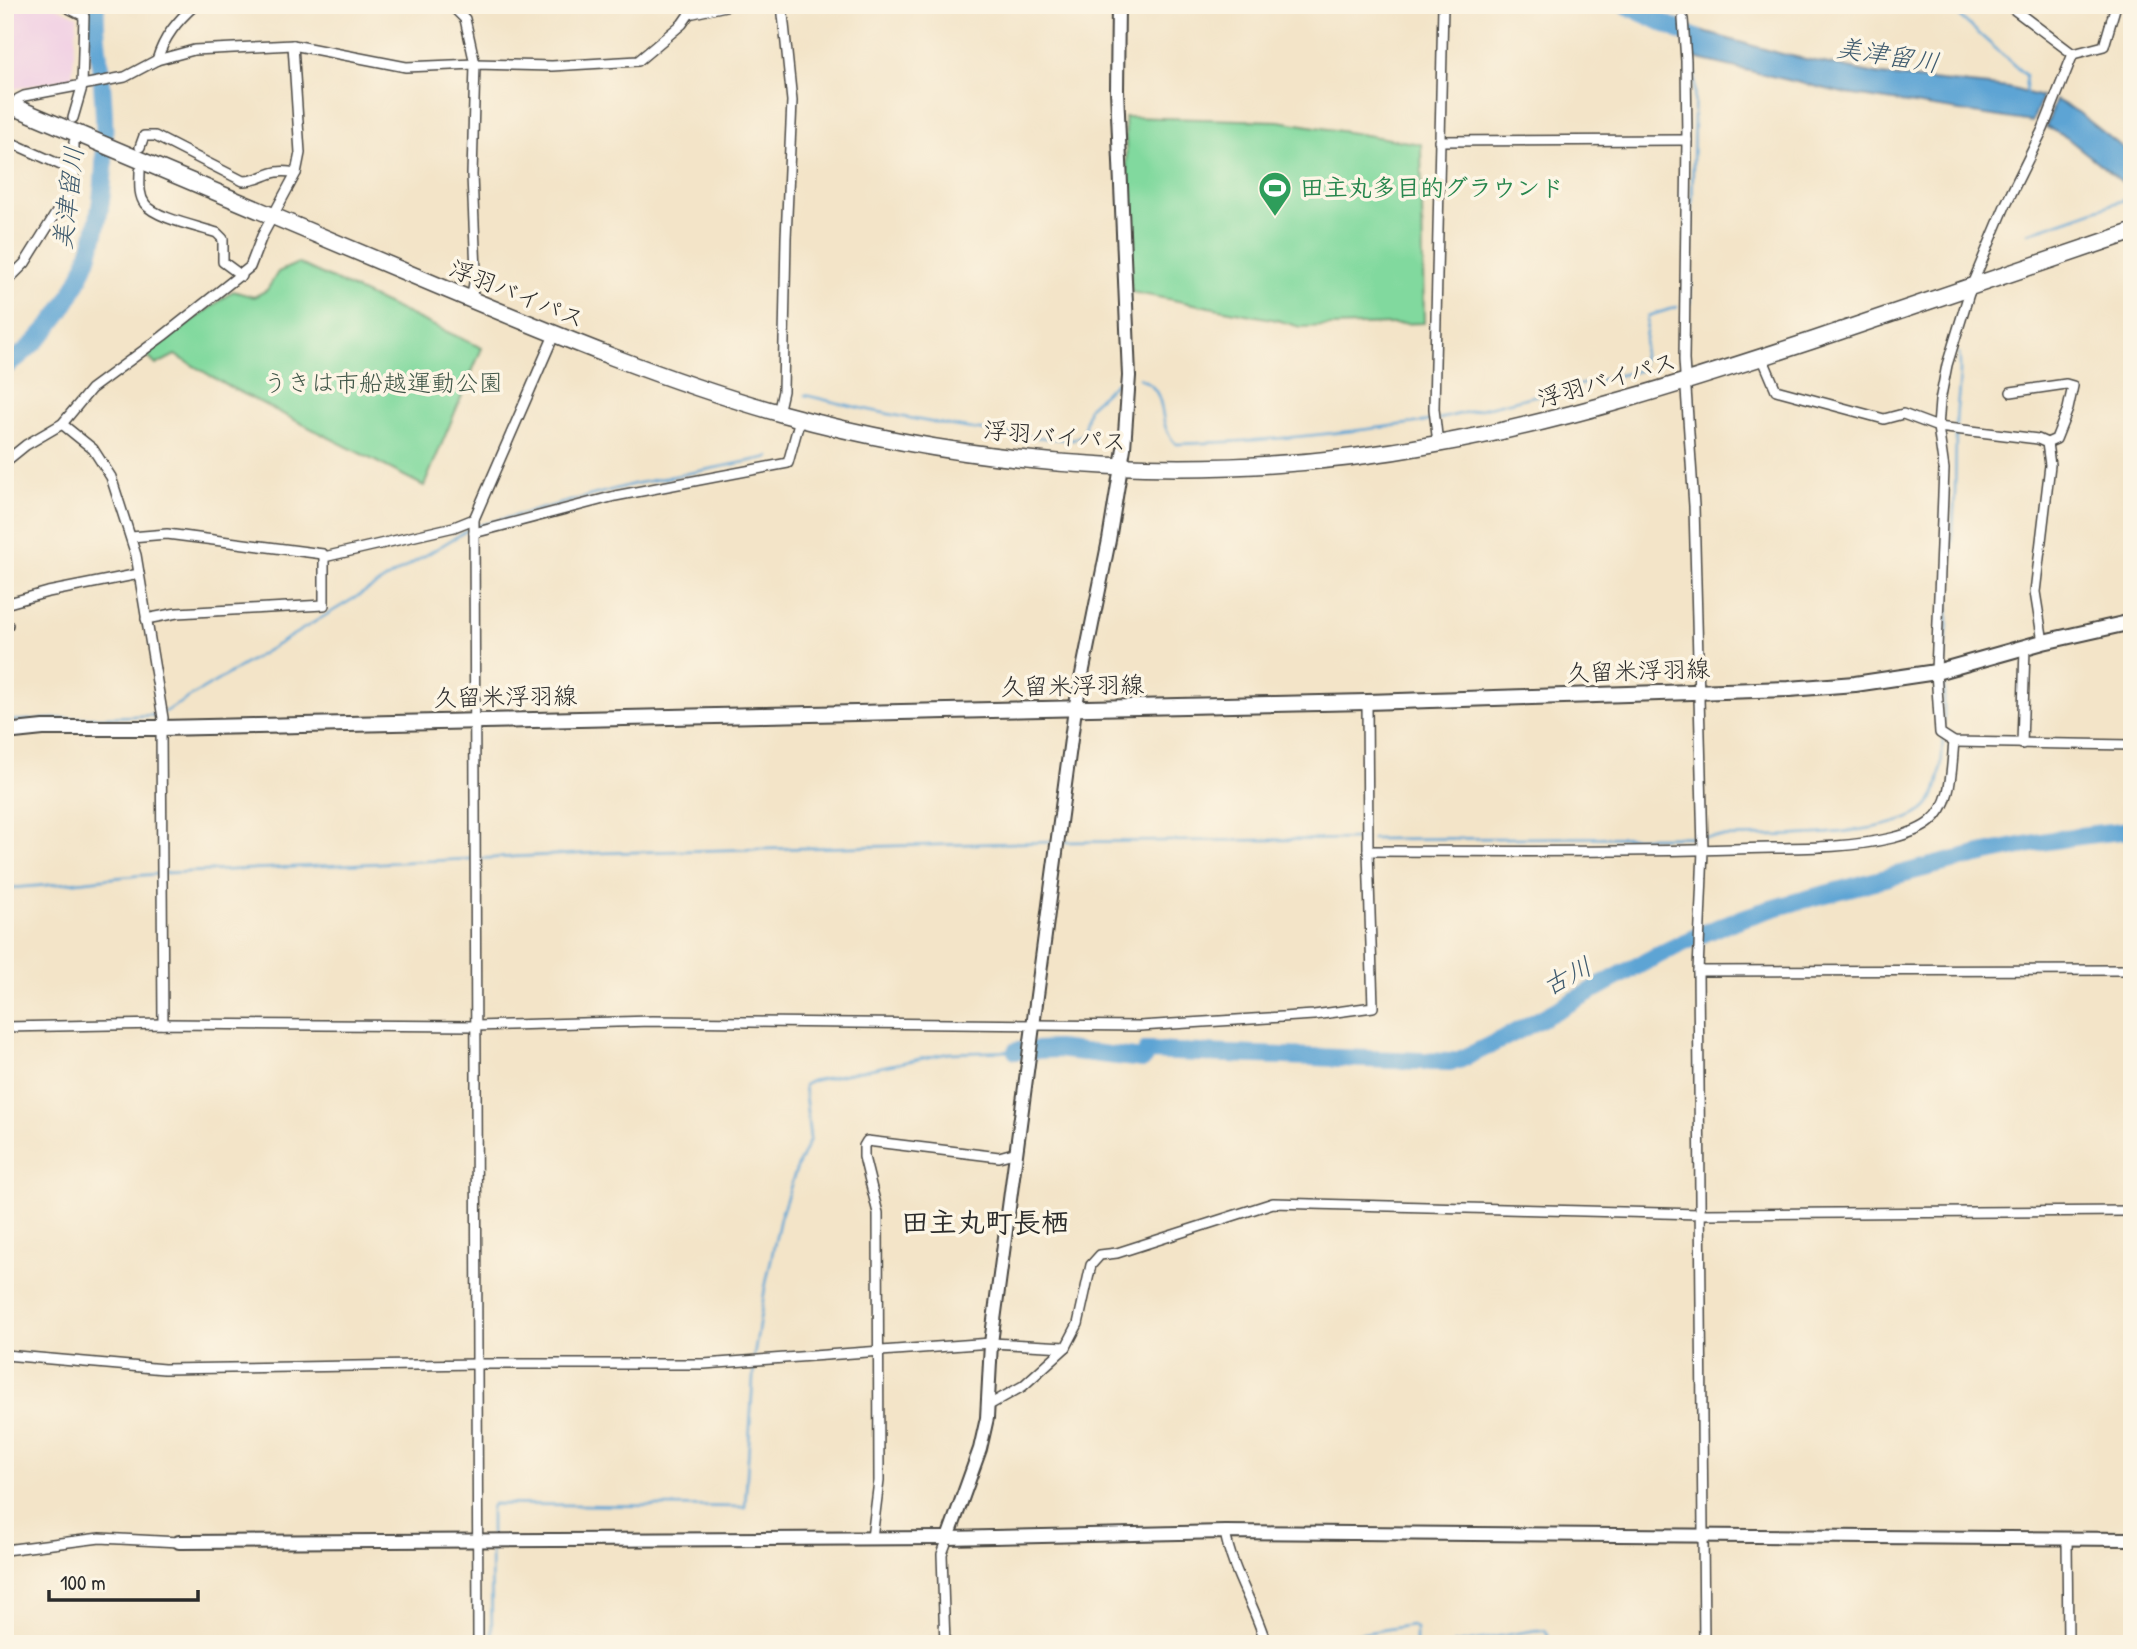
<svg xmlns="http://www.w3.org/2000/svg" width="2137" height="1649" viewBox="0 0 2137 1649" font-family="'Patrick Hand','Klee One',sans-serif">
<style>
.built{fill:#f1d0e4}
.green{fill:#81d99e;stroke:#568264;stroke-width:2}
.water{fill:#5da4d4;stroke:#446880;stroke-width:2}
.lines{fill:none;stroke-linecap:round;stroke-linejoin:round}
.stream{stroke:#5da4d4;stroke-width:2.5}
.river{stroke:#5da4d4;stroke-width:18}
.street-casing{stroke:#494743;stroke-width:12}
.secondary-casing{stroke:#494743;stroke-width:16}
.primary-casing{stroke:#494743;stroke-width:18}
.highway-casing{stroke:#494743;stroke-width:19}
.street{stroke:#fff;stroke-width:9}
.secondary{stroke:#fff;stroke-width:12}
.primary{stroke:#fff;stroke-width:14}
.highway{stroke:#fff;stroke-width:16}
.labels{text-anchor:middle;stroke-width:7;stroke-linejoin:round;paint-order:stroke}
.leisure-label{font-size:24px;font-weight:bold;fill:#27864d;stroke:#fcf5e5;text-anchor:start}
.street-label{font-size:24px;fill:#2b2b2b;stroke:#fcf5e5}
.park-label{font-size:24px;fill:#405648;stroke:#fcf5e5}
.water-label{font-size:26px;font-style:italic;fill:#3f5b6f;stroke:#fcf5e5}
.quarter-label{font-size:28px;font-weight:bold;fill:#2b2b2b;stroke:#fcf5e5}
</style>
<rect width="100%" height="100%" fill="#fcf5e5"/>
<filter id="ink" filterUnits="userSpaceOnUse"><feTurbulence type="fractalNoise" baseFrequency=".0143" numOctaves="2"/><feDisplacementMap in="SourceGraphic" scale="14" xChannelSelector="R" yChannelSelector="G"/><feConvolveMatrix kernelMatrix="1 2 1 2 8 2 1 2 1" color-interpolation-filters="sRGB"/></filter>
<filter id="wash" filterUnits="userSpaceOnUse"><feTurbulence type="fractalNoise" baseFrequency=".00686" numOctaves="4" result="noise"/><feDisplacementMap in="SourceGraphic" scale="28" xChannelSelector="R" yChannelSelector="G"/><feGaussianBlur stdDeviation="1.57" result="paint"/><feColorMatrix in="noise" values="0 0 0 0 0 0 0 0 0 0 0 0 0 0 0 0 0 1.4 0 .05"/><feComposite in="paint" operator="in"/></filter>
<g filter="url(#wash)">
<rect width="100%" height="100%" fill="#f3e4c8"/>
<path class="built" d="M5 5H51L77 16 72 78 13 89 5 86Z"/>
<g class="green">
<path d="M1125 117 1279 121 1421 144 1424 323 1300 327 1277 320 1131 292Z"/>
<path d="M298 263 482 348 424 486 230 387 175 355 156 365 146 355 233 291 254 297 267 290 278 272Z"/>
</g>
<g class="water">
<path d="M1686 27 1782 54 1881 75 2009 88 2042 97 2032 122 1847 94 1690 57Z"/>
<path d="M2056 100 2078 112 2132 155V190L2066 137 2046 127Z"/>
</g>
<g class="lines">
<g class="stream">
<path d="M1947 5 2025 75 2027 96"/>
<path d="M2028 233 2124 200 2132 192"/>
<path d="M1690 303 1695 71"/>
<path d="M1139 378C1173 393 1153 421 1176 444 1261 442 1345 433 1429 421"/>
<path d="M805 395C893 417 982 434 1073 440L1083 434 1089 407 1119 380"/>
<path d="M1439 419 1641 370 1648 316 1677 307"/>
<path d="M1956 426C1956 401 1963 377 1959 353"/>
<path d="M477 526 634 484 770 457"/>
<path d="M1945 664 1955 493 1956 433"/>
<path d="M165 712 471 528"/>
<path d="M5 721 159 715"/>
<path d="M1944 727V674"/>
<path d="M1372 839C1468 839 1564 838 1660 837 1717 836 1880 842 1922 811 1942 797 1942 760 1943 737"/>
<path d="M1061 842 1365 839"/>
<path d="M165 873 597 853 1054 842"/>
<path d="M5 888C57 886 107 877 159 874"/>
<path d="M754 1356 765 1288 780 1218 796 1170 810 1139 804 1085 811 1081 949 1053 1016 1051"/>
<path d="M491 1535V1508L493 1504 745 1507 754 1363"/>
<path d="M491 1546 492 1644"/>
<path d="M1302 1644 1411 1625 1416 1628V1644"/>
<path d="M1453 1644 1537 1630 1545 1631 1548 1635V1644"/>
</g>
<g class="river">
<path d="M1625 5 1698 39"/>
<path d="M5 367C101 300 111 193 102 85 100 58 94 33 96 5"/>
<path d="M1016 1051 1057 1049 1143 1059 1147 1051 1450 1062 1459 1060C1548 1020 1629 964 1719 927 1763 909 1811 898 1856 886 1947 861 2038 838 2132 830"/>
</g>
</g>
</g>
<g filter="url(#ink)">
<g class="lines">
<defs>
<g id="street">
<path d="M62 5 84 16 82 87 73 118"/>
<path d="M451 5 465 19 475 64 472 175 476 272 471 300"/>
<path d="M2008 5 2073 54"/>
<path d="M1683 19 1686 61 1687 140 1684 360 1694 506 1703 850 1698 971 1704 1644"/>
<path d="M2073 54 2043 129 2005 206 1971 287 1947 365 1940 401 1938 427 1944 469 1936 672 1940 733 1954 742 2132 745"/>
<path d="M2073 54 2104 46 2116 5"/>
<path d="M157 60C164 37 177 21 195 5"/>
<path d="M5 131 18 99 24 96 125 77 157 60 194 50 293 45 406 67 475 64 552 66 638 61 682 24 689 14 730 5"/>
<path d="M5 132 12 143 74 171V142"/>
<path d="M1439 141 1687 140"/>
<path d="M140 147 144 136H155L243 181C265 181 268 167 296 173"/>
<path d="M140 171C140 182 138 195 145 204 155 218 200 227 217 233L223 239V262L242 276"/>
<path d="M5 283 25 263 75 183 74 171"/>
<path d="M1762 357 1776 390 1884 419 1903 414 1938 427 2038 439 2047 443 2050 465 2035 592 2043 642"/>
<path d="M2011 392 2066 384 2073 386 2068 409 2056 439 2047 443"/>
<path d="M778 413 783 391 786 238 792 101 782 5"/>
<path d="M62 424 93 449 111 477 136 555 163 718 161 728 163 1024"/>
<path d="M1438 444 1434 409 1443 5"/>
<path d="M5 462 26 445 62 424 91 389 163 336 250 267 262 236 296 173 300 153 293 45"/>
<path d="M474 533 615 496 788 463 800 419"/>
<path d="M131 537 167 534 323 554 324 557 454 527 474 519"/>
<path d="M5 604 48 592 139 574"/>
<path d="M146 619 177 613 324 605V557"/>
<path d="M5 626 8 625"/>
<path d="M2022 744 2025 648"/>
<path d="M1368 851C1490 851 1612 853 1734 849 1785 847 1841 850 1892 838 1904 835 1921 830 1931 821 1953 803 1951 768 1954 742"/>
<path d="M1698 971 2132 970"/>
<path d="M5 1027 163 1024 476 1026 652 1021 1140 1026 1314 1015 1373 1007 1368 851 1367 702"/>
<path d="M5 1355 164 1369 478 1364H704L991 1343 1066 1347"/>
<path d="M989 1405 1023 1386 1066 1347 1078 1324 1091 1265 1100 1255 1117 1253 1273 1203 1700 1214 2132 1211"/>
<path d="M1225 1532C1232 1572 1255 1605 1266 1644"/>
<path d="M872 1538 879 1481 878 1213 864 1157V1146L867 1141 999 1157 1017 1152"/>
<path d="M2067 1540 2068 1644"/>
<path d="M5 1550 100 1538 179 1542"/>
<path d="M478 1644 474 519 554 335"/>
<path d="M945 1644 942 1554 948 1538"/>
</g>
<g id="secondary">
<path d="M948 1538 980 1449 987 1418 991 1343 1075 709 1109 540 1124 448 1129 376 1117 90 1118 5"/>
<path d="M179 1542 948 1538 1225 1532 2132 1539"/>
</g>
<path id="primary" d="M5 732 43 728H161L1367 702 1789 689 1855 684 1936 672 2043 642 2132 622"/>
<path id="highway" d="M5 103C153 164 300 229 448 290 558 336 668 382 783 414 994 472 1222 484 1437 444 1566 421 1690 381 1814 340 1920 304 2026 268 2132 232"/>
</defs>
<use href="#street" class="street-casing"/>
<use href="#secondary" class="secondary-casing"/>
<use href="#primary" class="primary-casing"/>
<use href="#highway" class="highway-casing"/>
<use href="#street" class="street"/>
<use href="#secondary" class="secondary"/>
<use href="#primary" class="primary"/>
<use href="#highway" class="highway"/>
</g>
</g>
<defs>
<symbol id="stadium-pin" viewBox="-11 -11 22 30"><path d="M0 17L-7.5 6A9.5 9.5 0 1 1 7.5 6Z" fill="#2e9e5b" stroke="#fcf5e5"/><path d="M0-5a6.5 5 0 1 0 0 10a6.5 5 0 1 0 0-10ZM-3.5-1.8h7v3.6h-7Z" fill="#fff"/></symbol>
</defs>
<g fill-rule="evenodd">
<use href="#stadium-pin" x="1256" y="169" width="38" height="52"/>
</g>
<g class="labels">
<g class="leisure-label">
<text x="1300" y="196">田主丸多目的グラウンド</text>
</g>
<g class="street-label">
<text transform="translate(517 294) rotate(22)" y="8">浮羽バイパス</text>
<text transform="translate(1607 380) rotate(-16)" y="8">浮羽バイパス</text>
<text transform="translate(1055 436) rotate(5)" y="8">浮羽バイパス</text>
<text transform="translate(1638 671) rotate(-2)" y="8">久留米浮羽線</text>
<text transform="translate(1072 686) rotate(-1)" y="8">久留米浮羽線</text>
<text transform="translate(505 697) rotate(-1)" y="8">久留米浮羽線</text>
</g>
<g class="park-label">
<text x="383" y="391">うきは市船越運動公園</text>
</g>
<g class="water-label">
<text transform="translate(1888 55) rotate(9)" y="9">美津留川</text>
<text transform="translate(68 198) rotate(-83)" y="9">美津留川</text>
<text transform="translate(1567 976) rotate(-27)" y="9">古川</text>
</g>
<g class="quarter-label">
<text x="985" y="1232">田主丸町長栖</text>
</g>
</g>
<rect width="2137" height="1649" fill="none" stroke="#fcf5e5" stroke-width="28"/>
<path d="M49 1590v10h149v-10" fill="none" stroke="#2b2b2b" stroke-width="3.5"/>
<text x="60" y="1590" font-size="21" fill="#2b2b2b" stroke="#fcf5e5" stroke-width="5" paint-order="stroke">100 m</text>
</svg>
